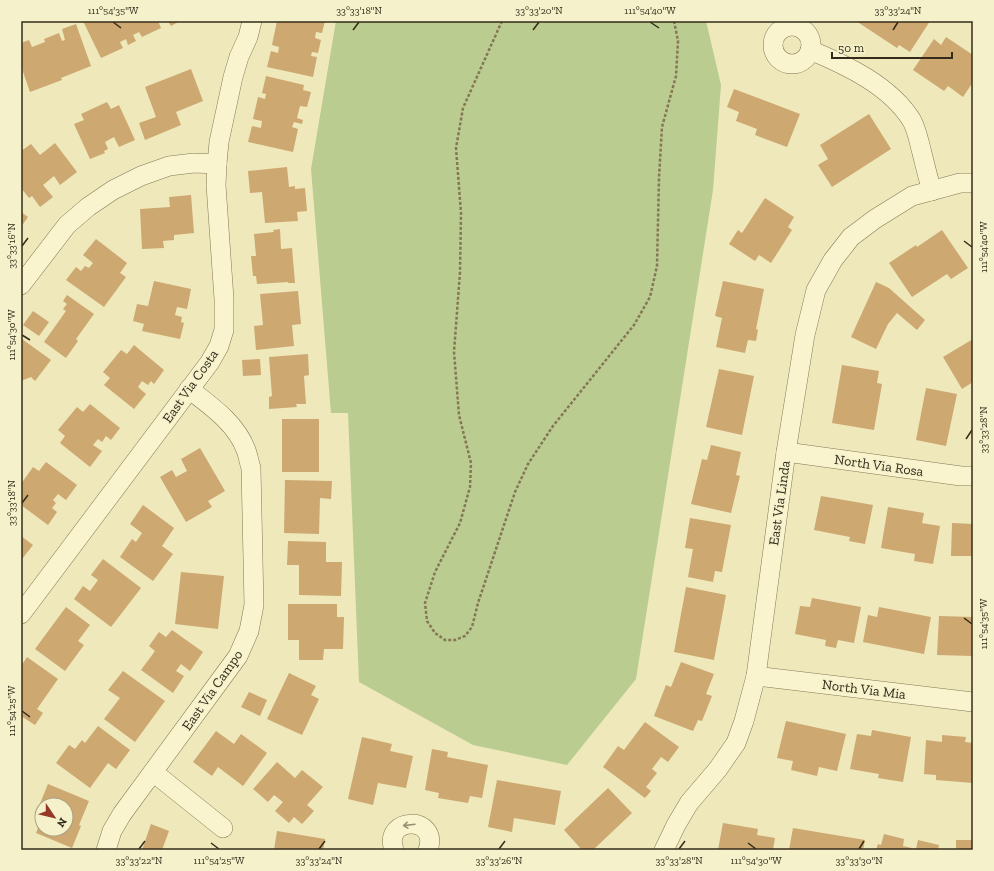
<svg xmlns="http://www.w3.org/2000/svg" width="994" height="871" viewBox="0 0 994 871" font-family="'Zilla Slab',serif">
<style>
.green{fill:#bacc90}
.building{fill:#cda870}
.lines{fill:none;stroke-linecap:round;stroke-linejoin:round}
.street-casing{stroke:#857755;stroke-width:20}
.path{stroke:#857755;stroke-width:2.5;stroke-dasharray:3 2;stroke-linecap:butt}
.street{stroke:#f9f4ce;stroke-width:19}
.oneway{stroke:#969074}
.ticks{fill:none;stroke:#342b1a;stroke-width:1.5}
.labels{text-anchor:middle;stroke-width:3;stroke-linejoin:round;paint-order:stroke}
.street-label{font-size:14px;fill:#342b1a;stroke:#f5f1cb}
.neatline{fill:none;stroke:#342b1a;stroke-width:1.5}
.ticks-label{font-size:10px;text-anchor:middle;fill:#342b1a}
</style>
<rect width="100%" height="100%" fill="#eee8bb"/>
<path class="green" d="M336 21H706L721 85 713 190 636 679 567 765 473 745 359 682 348 413H331L311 169Z"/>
<g class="building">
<path d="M83 21H158L161 28 142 37 139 32 133 35 136 41 128 45 126 39 120 42 123 48 101 58Z"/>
<path d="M168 21H180L171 26Z"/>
<path d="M277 21H325L322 33 316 32 315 38 321 40 318 53 312 52 311 56 317 57 313 77 267 67 271 51 278 53 279 47 272 45Z"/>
<path d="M856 21H930L910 52 899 45 897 48Z"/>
<path d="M76 24 91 66 61 78 62 80 30 92 21 66V43L29 40 32 47 45 42 44 39 59 33 62 41 65 40 62 29Z"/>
<path d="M946 37 973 55V82L963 97 948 86 944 91 913 70 934 39 941 45Z"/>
<path d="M191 69 203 101 176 112 181 125 145 140 139 123 156 117 145 87Z"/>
<path d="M266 76 304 85 303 90 311 92 307 107 300 106 297 118 303 120 302 124 294 122 292 127 298 129 293 152 248 142 252 126 261 128 262 121 253 119 258 97 265 99 266 94 262 93Z"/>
<path d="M734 89 800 114 787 147 755 135 757 129 736 121 739 112 727 107Z"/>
<path d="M107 102 111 109 119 105 135 140 119 147 114 137 105 142 108 149 104 151 105 153 90 159 74 124 84 120 81 114Z"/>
<path d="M869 114 891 149 832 187 818 165 828 159 820 145Z"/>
<path d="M55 143 77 172 60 185 54 176 43 185 53 197 40 207 32 196 29 198 21 188V151L31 144 40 155Z"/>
<path d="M287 167 289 187 295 186V189L305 188 307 211 297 212 298 221 265 223 262 192 250 193 248 171Z"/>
<path d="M191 195 194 233 174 235V240L163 241 164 248 142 249 140 209 170 207 169 197Z"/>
<path d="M765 198 794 217 788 227 792 230 771 263 759 255 755 261 729 244 738 230 742 233Z"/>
<path d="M21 212 28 217 21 227Z"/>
<path d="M280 229 281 249 292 248 295 283H288V282L257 284 256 276H253L251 256H256L254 234 274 232 273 230Z"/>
<path d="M942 230 968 268 951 279 947 274 912 297 889 263 916 245 917 247Z"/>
<path d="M96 239 127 263 120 273 126 277 104 307 66 280 76 267 81 271 85 266 89 268 93 263 83 255Z"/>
<path d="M154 281 191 289 187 309 177 307 175 315 182 317 181 322 184 323 180 339 142 331 144 324 133 321 137 304 148 306Z"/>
<path d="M723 281 764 289 756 329 758 330 756 341 748 340 745 353 716 347 722 318 715 316Z"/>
<path d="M876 282 889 288 925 320 917 330 897 313 888 324 876 349 851 337Z"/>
<path d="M298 291 301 324 292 325 294 346 256 350 254 326 263 325 260 294Z"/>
<path d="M67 295 94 314 76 339 78 341 66 358 44 342 66 311 63 309 67 304 63 301Z"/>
<path d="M33 311 49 322 39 336 23 325Z"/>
<path d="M22 339 51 360 35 381 31 377 21 381V341Z"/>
<path d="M973 339V382L962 389 943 357Z"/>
<path d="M134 345 164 370 154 384 151 381 148 385 142 381 138 387 146 394 134 409 104 385 110 378 103 372 121 350 127 354Z"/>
<path d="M308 354 309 375 304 376 306 404H296L297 407 269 409V397L272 396 269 357Z"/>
<path d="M260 359 261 375 243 376 242 360Z"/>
<path d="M842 365 879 371 877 383 882 384 874 430 832 423Z"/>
<path d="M719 369 754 376 742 435 706 427Z"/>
<path d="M926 388 957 394 946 446 916 440Z"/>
<path d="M90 404 120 428 111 440 106 436 102 442 98 439 93 445 102 451 90 467 60 443 65 436 58 430 77 407 83 412Z"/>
<rect x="282" y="419" width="37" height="53"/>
<path d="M711 445 741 452 736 475 740 476 731 513 691 504 702 459 707 460Z"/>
<path d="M200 448 225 491 208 501 212 507 186 522 160 477 172 470 176 477 187 471 181 459Z"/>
<path d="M46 462 77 485 66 500 58 494 53 500 56 503 52 508 57 512 48 525 21 505V496L23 493 21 491V484L33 467 39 471Z"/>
<path d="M285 480 332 481 331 499 320 498 319 534 284 533Z"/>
<path d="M821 496 873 505 865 544 849 541 850 537 814 530Z"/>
<path d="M143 505 174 528 162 546 173 554 153 581 120 557 132 539 136 542 142 533 130 524Z"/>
<path d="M888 507 924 513 922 523 940 526 933 564 914 561 915 554 881 548Z"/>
<path d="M690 518 731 525 722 572 715 571 713 582 688 577 693 549 685 548Z"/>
<path d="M952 523 973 524V556H951Z"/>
<path d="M21 536 33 545 22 559 21 558Z"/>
<path d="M288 541 326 542V562H342L341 596 299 595V565H287Z"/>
<path d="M103 559 141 588 111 627 74 599 83 586 90 591 98 580 91 575Z"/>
<path d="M181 572 224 576 218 629 175 624Z"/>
<path d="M686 587 726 595 714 660 674 652Z"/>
<path d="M812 598 861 607 854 643 838 640 836 648 825 646 826 640 795 634 800 606 810 607Z"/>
<path d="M288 604H337V617H344L343 649H324L323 660H299V640H288Z"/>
<path d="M66 607 90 625 78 641 84 645 65 671 35 649Z"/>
<path d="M879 607 931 617 924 654 863 642 868 615 877 617Z"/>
<path d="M939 616 973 617V656L937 655Z"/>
<path d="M172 630 203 652 190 671 181 664 176 671 184 676 173 693 141 670 155 651 149 646 159 632 166 637Z"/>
<path d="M27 657 58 679 37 709 43 713 35 725 21 716V666Z"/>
<path d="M681 662 714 674 706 694 712 696 702 721 698 720 693 731 654 716 666 685 671 687Z"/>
<path d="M123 671 165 701 135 742 104 719 120 698 108 690Z"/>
<path d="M289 673 316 686 311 695 319 699 302 735 267 719Z"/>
<path d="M249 692 267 700 260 716 241 707Z"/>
<path d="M786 721 846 734 837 771 819 767 817 776 791 770 793 761 777 758Z"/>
<path d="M645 722 679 747 668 762 661 757 652 769 657 773 646 787 651 791 645 798 603 767 618 746 624 750Z"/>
<path d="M98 726 130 750 116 769 108 763 90 788 56 763 69 745 75 749 82 740 85 743Z"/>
<path d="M872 730 911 737 903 782 878 778 879 774 850 769 857 734 871 736Z"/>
<path d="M216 731 234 744 241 734 267 753 243 786 218 767 212 776 193 762Z"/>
<path d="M942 735 966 737 965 742 973 743V783L936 780V775L924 774 926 740 942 742Z"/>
<path d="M362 737 392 744 390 751 413 756 406 788 378 783 373 805 348 799Z"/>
<path d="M432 749 448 752 447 757 488 765 482 798 470 796 468 803 438 798 439 793 425 790Z"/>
<path d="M277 762 295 778 302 770 323 787 307 805 314 811 302 824 294 817 289 823 275 811 283 802 274 795 268 802 253 789Z"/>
<path d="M497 780 561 791 555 825 514 818 512 832 488 827Z"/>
<path d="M48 784 89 801 79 825 81 826 72 848 36 833 42 818V829H66V805H42V807L39 806Z"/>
<path d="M608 788 632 813 593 850H582L564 830Z"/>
<path d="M723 823 758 829 757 835 775 838 773 850H718Z"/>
<path d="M151 824 169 831 162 850H142Z"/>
<path d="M793 828 865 840 863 850H789Z"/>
<path d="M277 831 325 839 323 850H274Z"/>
<path d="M884 834 904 839 903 846 916 849 918 840 939 845 938 850H876L878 844 881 845Z"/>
<rect x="956" y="840" width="17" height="10"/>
</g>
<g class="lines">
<defs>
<g id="street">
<circle cx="792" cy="45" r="19"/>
<path d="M810 50C846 65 891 86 912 121 917 130 919 142 922 153 925 165 928 178 932 191"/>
<path d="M21 285 67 225 88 207 113 190 141 176 169 166 194 163 217 164"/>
<path d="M786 452 961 476H973"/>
<path d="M21 614 210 362 219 346 224 330V299L216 185 217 164 219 142 233 77 239 57 248 37 252 21"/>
<path d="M756 676 973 702"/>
<path d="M153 772 223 828"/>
<path d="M106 850 112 831 122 814 238 656 249 631 254 605 251 468C249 462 248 455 246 450 236 423 211 406 189 389"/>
<path d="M394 850C382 816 440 815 428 850"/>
<path d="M664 850 676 825 689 803 718 769 736 743 744 721 756 676 786 452 805 335 816 290 833 260 851 237 875 219 912 196 960 183H973"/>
</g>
</defs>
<use href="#street" class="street-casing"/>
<path class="path" d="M502 21 463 108 456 148 461 213 460 272 454 352 459 415 471 463 470 487 460 523 435 572 425 603 427 621 435 633 445 640H455L465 636 472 627 478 603 515 492 528 464 553 426 634 325 650 297 657 266 659 178 662 127 676 76 678 41 674 21"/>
<use href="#street" class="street"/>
</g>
<defs><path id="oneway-shaft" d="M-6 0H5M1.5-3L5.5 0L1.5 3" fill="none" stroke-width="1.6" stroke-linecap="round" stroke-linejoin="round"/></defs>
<use class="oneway" href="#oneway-shaft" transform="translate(409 825) rotate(173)"/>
<path class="ticks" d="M113 22 121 28M650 22 659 28M353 30 359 22M533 30 539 22M893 30 898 22M964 241 972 247M22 246 28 238M22 335 30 340M966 439 972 430M22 503 28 495M964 618 972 624M22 711 30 717M211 843 219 849M748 843 756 849M139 849 145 841M319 849 325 841M499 849 505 841M679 849 685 841M859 849 864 841"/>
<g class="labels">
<g class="street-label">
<text transform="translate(190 386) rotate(-55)" y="5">East Via Costa</text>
<text transform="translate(879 465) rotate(8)" y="5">North Via Rosa</text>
<text transform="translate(779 503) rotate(-82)" y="5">East Via Linda</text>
<text transform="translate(864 689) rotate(7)" y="5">North Via Mia</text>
<text transform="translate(212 690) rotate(-55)" y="5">East Via Campo</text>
</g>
</g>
<rect width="994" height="871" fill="none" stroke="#f5f1cb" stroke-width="44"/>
<g transform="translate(54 817) rotate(125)"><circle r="19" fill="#f5f1cb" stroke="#a8a284"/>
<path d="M0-3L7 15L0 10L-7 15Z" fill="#953825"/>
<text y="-6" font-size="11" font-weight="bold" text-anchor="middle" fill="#342b1a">N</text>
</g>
<path d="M832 52v6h120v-6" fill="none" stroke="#342b1a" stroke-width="2"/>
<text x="838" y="52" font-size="12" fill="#342b1a" stroke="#f5f1cb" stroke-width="3" paint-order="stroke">50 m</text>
<rect x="22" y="22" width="950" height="827" class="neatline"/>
<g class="ticks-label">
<text x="113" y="14">111°54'35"W</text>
<text x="359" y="14">33°33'18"N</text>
<text x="539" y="14">33°33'20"N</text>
<text x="650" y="14">111°54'40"W</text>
<text x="898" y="14">33°33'24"N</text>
<text transform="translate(11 246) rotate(-90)" y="4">33°33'16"N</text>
<text transform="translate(983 247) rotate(-90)" y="4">111°54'40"W</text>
<text transform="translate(11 335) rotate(-90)" y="4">111°54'30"W</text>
<text transform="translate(983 430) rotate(-90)" y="4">33°33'28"N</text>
<text transform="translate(11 503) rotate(-90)" y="4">33°33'18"N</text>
<text transform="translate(983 624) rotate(-90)" y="4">111°54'35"W</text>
<text transform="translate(11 711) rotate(-90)" y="4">111°54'25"W</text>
<text x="139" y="864">33°33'22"N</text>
<text x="219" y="864">111°54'25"W</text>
<text x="319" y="864">33°33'24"N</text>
<text x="499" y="864">33°33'26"N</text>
<text x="679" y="864">33°33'28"N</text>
<text x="756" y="864">111°54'30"W</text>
<text x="859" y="864">33°33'30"N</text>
</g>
</svg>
